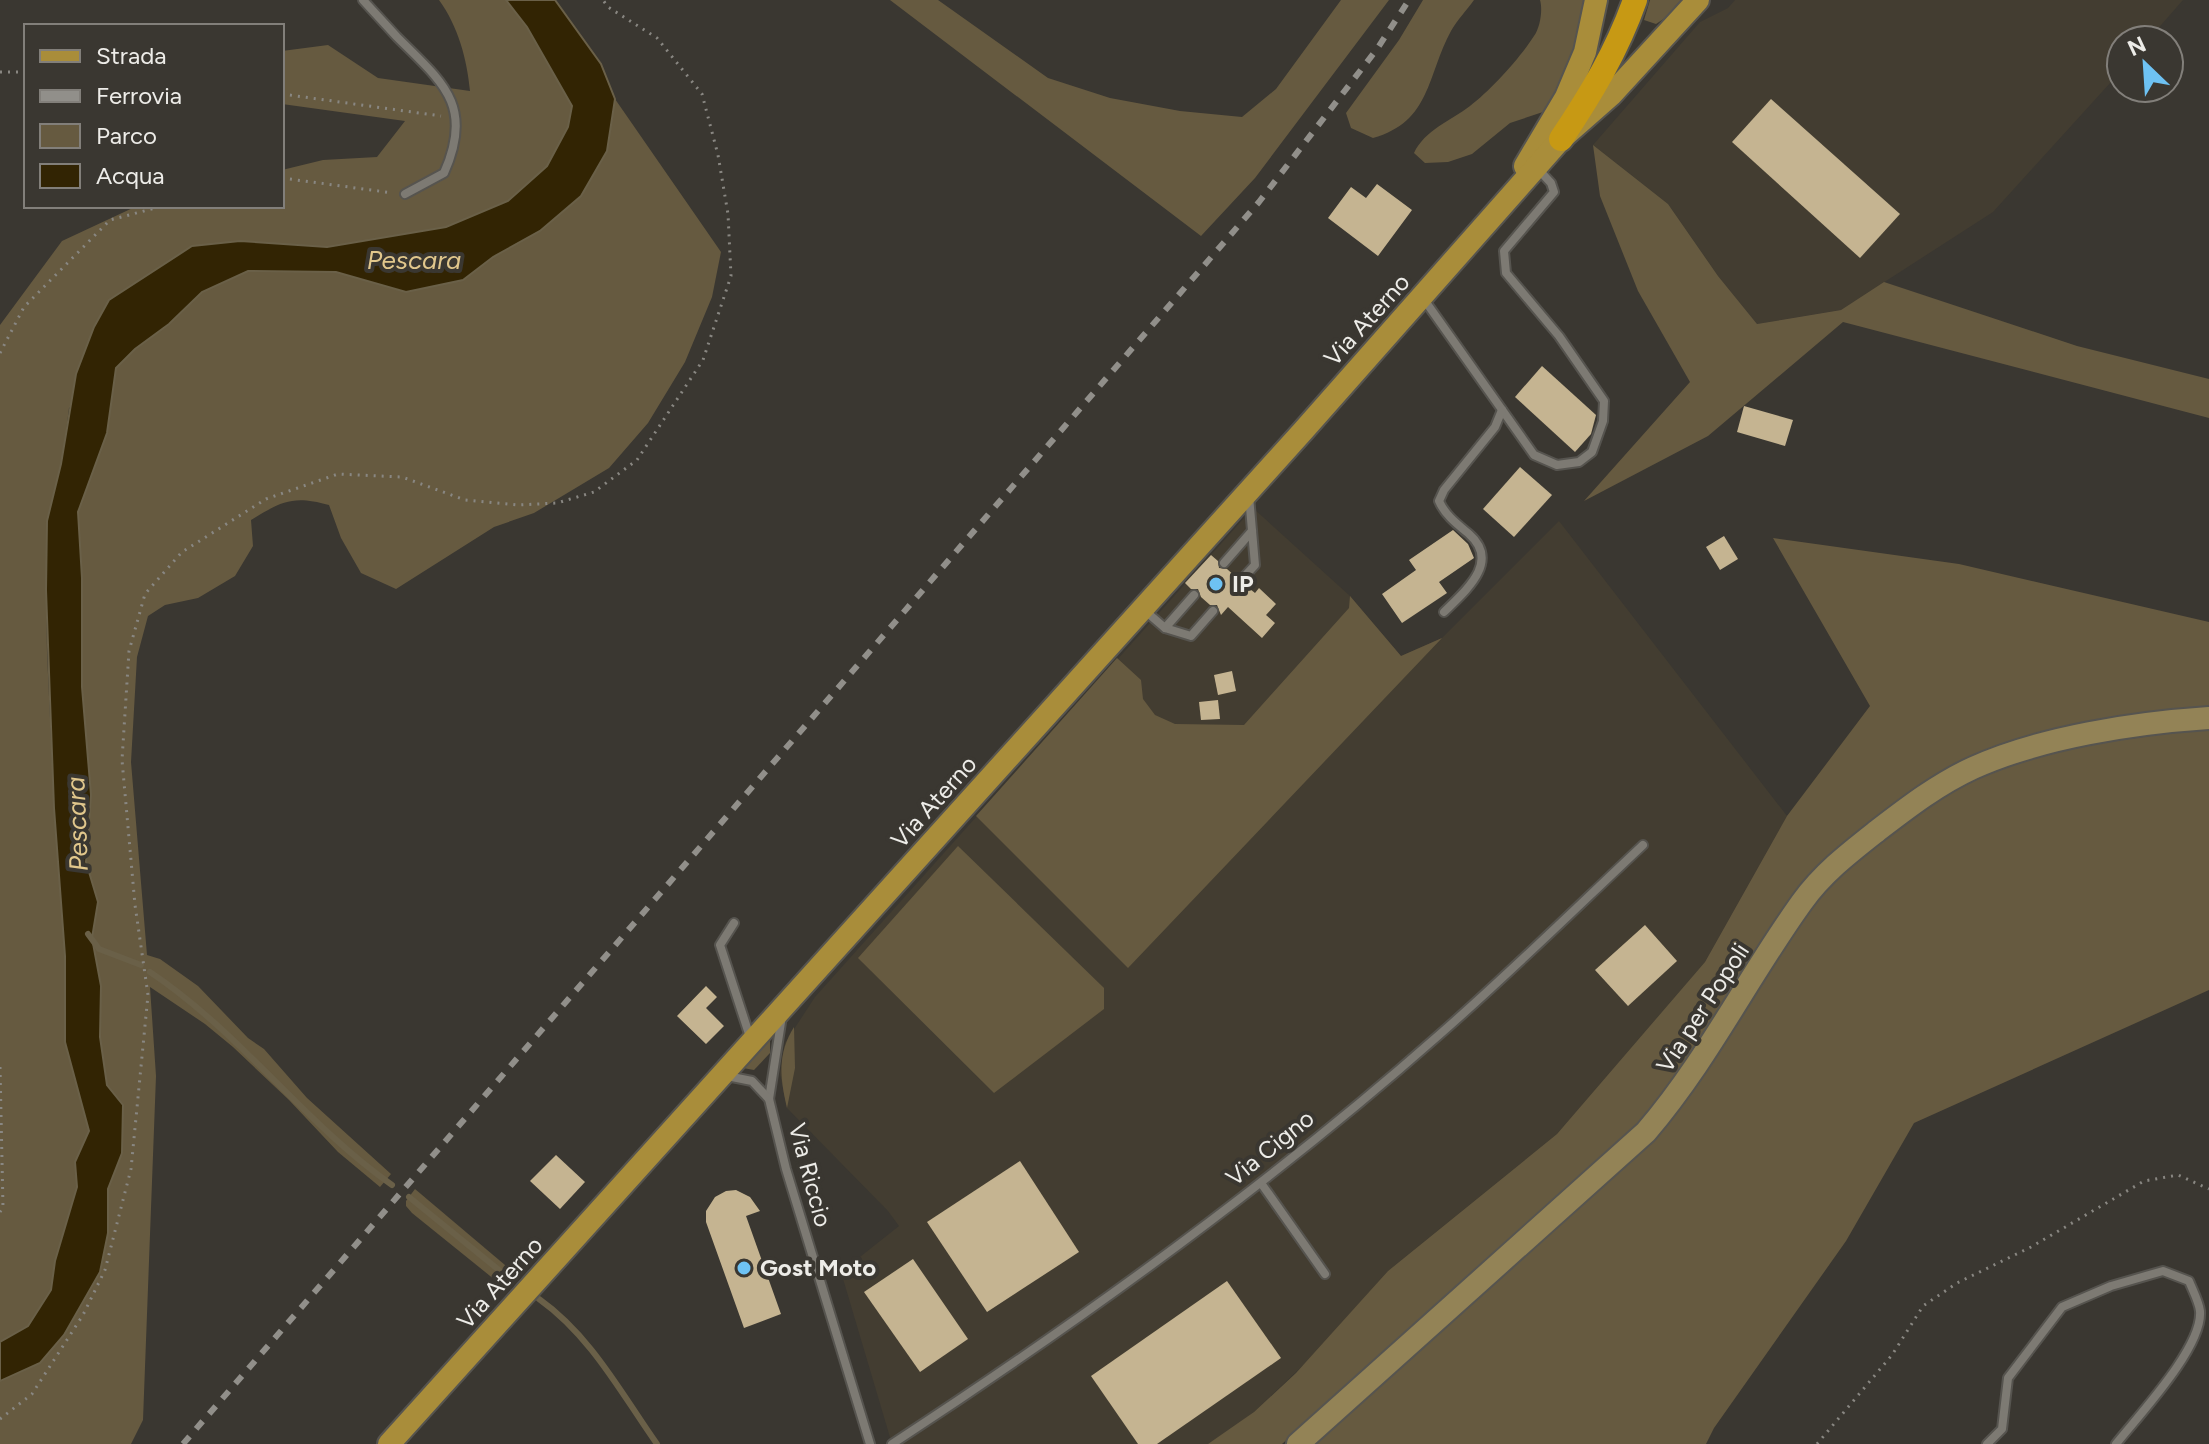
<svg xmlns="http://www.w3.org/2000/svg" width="2209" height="1444" viewBox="0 0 2209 1444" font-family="Figtree,sans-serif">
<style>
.built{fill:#433d31}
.green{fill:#665a40}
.water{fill:#322403;stroke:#6a6048;stroke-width:2}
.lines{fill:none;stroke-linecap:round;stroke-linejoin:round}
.stream{stroke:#6a6048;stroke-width:6}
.building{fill:#c5b491}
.service-casing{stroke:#56544f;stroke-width:12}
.secondary-casing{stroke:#56544f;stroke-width:26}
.primary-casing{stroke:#56544f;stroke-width:26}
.motorway-casing{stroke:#56544f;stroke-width:28}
.path{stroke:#898782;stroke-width:3;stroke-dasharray:2 6;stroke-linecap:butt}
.service{stroke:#7d7a73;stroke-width:8}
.secondary{stroke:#938356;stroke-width:22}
.primary{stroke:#a98d3a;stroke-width:22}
.motorway{stroke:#c79914;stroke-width:24}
.rail{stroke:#918f8a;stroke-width:6;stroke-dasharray:10 10;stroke-linecap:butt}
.poi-dot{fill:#6ec2f3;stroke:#3a3731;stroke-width:3}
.labels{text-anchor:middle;stroke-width:8;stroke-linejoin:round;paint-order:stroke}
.street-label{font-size:24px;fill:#edece8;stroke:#3a3731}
.poi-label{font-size:24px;font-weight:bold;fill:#edece8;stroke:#3a3731;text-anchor:start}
.water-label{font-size:26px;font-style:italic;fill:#e1c78c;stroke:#3a3731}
</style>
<rect width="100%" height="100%" fill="#3a3731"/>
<g class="built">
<path d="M1735 0H2183L2148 40H2121V71L1993 212 1841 310 1757 324 1718 276 1668 204 1593 145 1700 22 1728 8Z"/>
<path d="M1253 508 1350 596 1401 656 1442 638 1559 521 1787 816 1705 962 1557 1134 1388 1271 1314 1355 1254 1412 1224 1435 1208 1444H892L841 1272 899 1226 888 1211 787 1108 780 1074 785 1043 815 997Z"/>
</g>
<g class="green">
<path d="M439 0H506L527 27 572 105 568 127 547 166 508 201 446 227 327 247 240 241 69 408 46 590 47 652 54 808 65 957V1042L90 1131 75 1162 77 1187 55 1261 51 1290 28 1326 0 1342V325L62 241 137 206H282V170L323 160 377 157 405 121 282 104V51L328 45 378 78 470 91C467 59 458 26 439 0Z"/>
<path d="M890 0H938L1048 78 1110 98 1180 111 1242 117 1276 89 1341 0H1389L1255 178 1201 236Z"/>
<path d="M1423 0H1474C1467 10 1457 20 1451 31 1427 75 1431 122 1373 138L1351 128 1346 113 1399 40Z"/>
<path d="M1540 0H1589L1583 28 1552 109 1510 123 1472 154 1448 162 1425 163 1414 153C1425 130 1450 121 1470 106 1491 90 1520 58 1534 36 1540 28 1543 10 1540 0Z"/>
<path d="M1650 0H1681L1665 18 1656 24 1644 20Z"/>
<path d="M615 99 721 252 712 297 685 362 648 423 609 468 534 513 494 527 396 589 361 573 341 538 329 505C293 495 282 501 251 520L253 546 235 576 198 598 165 605 148 616 137 657 131 762 147 955 160 959 198 986 248 1038 264 1049 307 1098 391 1174 380 1187 338 1152 289 1100 233 1047 205 1024 150 987 156 1076 143 1420 131 1444H0V1381L40 1363 64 1335 100 1272 108 1233V1189L122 1153 123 1105 107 1085 100 1037 101 986 92 938 98 902 86 862 91 795 82 687V578L78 511 107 433 116 368 135 349 169 324 202 292 248 271 336 272 360 278 463 280 493 257 540 231 607 151Z"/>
<path d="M1593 145 1668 204 1718 276 1757 324 1841 310 1884 282 2077 346 2209 379V418L1843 322 1708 436 1584 501 1690 382 1638 291 1600 196Z"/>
<path d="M1773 538 1959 564 2209 622V708L2163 713 1899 802 1829 856 1809 878 1667 1093 1639 1126 1282 1444H1208L1254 1412 1296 1373 1388 1271 1557 1134 1705 962 1787 816 1870 706Z"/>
<path d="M1350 596 1401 656 1442 638 1128 968 976 816 1117 658 1141 680 1143 699 1155 715 1175 724 1244 725 1349 608Z"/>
<path d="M2209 728V990L1914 1123 1846 1241 1714 1428 1706 1444H1313L1653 1139 1683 1104 1810 908 1843 870 1910 818 1952 791 2007 765 2084 745Z"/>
<path d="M958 846 1104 988V1009L994 1093 858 958Z"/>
<path d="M794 1027 795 1068 787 1108C780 1078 777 1054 794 1027Z"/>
<path d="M770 1039V1053L754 1070 743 1068Z"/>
<path d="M415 1189 511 1270 510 1275 500 1284 412 1213 406 1206V1201Z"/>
</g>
<path class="water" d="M506 0H555L601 64 615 99 607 151 581 196 540 231 493 257 463 280 406 292 336 272 248 271 202 292 169 324 135 349 116 368 107 433 78 512 82 578V687L91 795 86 862 98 902 92 938 101 986 100 1037 107 1085 123 1105 122 1153 108 1189V1233L100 1272 64 1335 40 1363 0 1381V1342L28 1326 51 1290 55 1261 77 1187 75 1162 89 1131 65 1042V956L54 808 46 590 47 521 61 464 76 374 94 327 109 300 192 246 240 241 327 247 446 227 508 201 547 166 568 127 572 106 527 27Z"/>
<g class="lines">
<g class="stream">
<path d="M88 934 99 949 141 965"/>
<path d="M150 972C240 1032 304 1123 392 1185"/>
<path d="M409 1197 510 1279"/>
<path d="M539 1299C591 1336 621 1393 657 1444"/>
</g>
</g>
<g class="building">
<path d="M1771 99 1900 214 1860 258 1732 142Z"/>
<path d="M1377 184 1412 210 1378 256 1328 218 1351 187 1366 198Z"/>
<path d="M1542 366 1596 415 1591 434 1575 452 1515 397Z"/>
<path d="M1744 406 1793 420 1785 446 1737 432Z"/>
<path d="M1520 467 1552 495 1514 537 1483 509Z"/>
<path d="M1453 530 1468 544 1474 558 1439 582 1447 593 1402 623 1382 594 1416 570 1409 560Z"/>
<path d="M1724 536 1738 559 1720 570 1706 547Z"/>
<path d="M1211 555 1218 561 1219 568 1227 569 1236 577 1239 584 1245 585 1255 593 1259 588 1276 604 1266 615 1275 623 1262 638 1228 607 1221 615 1217 605H1210L1201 597 1198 589H1191L1185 583Z"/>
<path d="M1232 671 1236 691 1218 695 1214 675Z"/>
<path d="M1218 700 1220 719 1201 720 1199 702Z"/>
<path d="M1645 925 1677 961 1628 1006 1595 970Z"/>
<path d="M706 986 717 997 706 1008 724 1026 706 1044 677 1016Z"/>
<path d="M556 1155 585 1182 560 1209 530 1181Z"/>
<path d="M1020 1161 1079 1252 987 1312 927 1222Z"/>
<path d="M736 1190 750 1197 760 1211 746 1216 781 1314 744 1328 706 1222V1211L715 1197 726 1191Z"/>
<path d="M913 1259 968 1339 920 1372 864 1292Z"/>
<path d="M1227 1281 1281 1358 1157 1444H1138L1091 1376Z"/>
</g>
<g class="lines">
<defs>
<g id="service">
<path d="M363 0C374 12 386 25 397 37 441 81 475 105 444 173L405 194"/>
<path d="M1423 298 1534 455 1557 465 1579 462 1592 452 1603 421 1604 401 1559 336 1506 273 1504 251 1554 192 1551 183 1538 169"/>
<path d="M1224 563 1252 531"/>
<path d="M1243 578 1255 565 1249 496"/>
<path d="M1143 609 1165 628 1191 636 1213 611"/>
<path d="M1444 612C1465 591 1501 562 1469 534 1457 524 1445 515 1439 501L1444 490 1495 427 1502 410"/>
<path d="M1165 628 1194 595"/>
<path d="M734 923 720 945 750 1037"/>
<path d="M782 1016 769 1099 786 1169 870 1444"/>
<path d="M727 1076 752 1081 769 1099"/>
<path d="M1261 1183 1325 1274"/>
<path d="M892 1444C1082 1320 1269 1185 1439 1035 1509 974 1575 909 1643 845"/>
<path d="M1987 1444 2002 1429 2008 1378 2062 1307 2111 1286 2163 1271 2189 1281C2193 1291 2199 1302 2200 1311 2203 1347 2139 1415 2116 1444"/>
</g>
<path id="secondary" d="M1298 1444 1646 1132C1707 1061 1748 977 1802 902 1823 873 1849 853 1877 831 1907 808 1938 784 1973 768 2042 737 2134 723 2209 718"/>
<g id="primary">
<path d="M1525 166 1566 97 1585 52 1596 0"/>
<path d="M389 1444 1303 431 1561 139 1611 95 1698 0"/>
</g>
<path id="motorway" d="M1561 139C1591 94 1617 51 1635 0"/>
</defs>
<use href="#service" class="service-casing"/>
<use href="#secondary" class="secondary-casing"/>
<use href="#primary" class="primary-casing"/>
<use href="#motorway" class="motorway-casing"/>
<g class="path">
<path d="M0 72H26"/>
<path d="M282 94 441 116"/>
<path d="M282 178 393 193"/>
<path d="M0 353 24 307 110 220 163 206"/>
<path d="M0 1067 3 1207 0 1212"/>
<path d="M0 1419 32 1394 83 1315 105 1270 131 1169 148 995 135 905 122 760 129 651 145 594 182 552 266 499 338 474 402 477 465 500 518 505 557 503 594 492 637 460 703 360 731 276 728 214 718 155 702 94 657 38 608 7 603 0"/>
<path d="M1817 1444 1892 1355 1923 1306 1957 1283 2031 1247 2144 1181 2178 1175 2209 1189"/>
</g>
<use href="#service" class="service"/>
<use href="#secondary" class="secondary"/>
<use href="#primary" class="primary"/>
<use href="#motorway" class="motorway"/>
<path class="rail" d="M183 1444 1259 202 1377 49 1409 0"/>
</g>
<g class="poi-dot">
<circle cx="1216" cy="584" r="8"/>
<circle cx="744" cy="1268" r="8"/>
</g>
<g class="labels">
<g class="street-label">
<text transform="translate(1367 320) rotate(-48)" y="8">Via Aterno</text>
<text transform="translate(934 802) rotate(-48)" y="8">Via Aterno</text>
<text transform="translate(1703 1008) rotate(-57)" y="8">Via per Popoli</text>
<text transform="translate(1270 1148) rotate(-39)" y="8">Via Cigno</text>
<text transform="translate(810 1175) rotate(75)" y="8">Via Riccio</text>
<text transform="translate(500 1283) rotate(-48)" y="8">Via Aterno</text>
</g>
<g class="poi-label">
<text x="1232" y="592">IP</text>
<text x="760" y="1276">Gost Moto</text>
</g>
<g class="water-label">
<text x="414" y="269">Pescara</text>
<text transform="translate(77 824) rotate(-92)" y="9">Pescara</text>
</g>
</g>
<rect x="24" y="24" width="260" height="184" fill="#3a3731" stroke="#827f7a" stroke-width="2"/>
<rect x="40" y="50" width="40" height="12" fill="#a98d3a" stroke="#827f7a" stroke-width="2"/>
<text x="96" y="64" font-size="24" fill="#edece8">Strada</text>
<rect x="40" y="90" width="40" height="12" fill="#918f8a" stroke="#827f7a" stroke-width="2"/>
<text x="96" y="104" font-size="24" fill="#edece8">Ferrovia</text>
<rect x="40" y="124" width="40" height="24" fill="#665a40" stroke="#827f7a" stroke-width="2"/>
<text x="96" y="144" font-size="24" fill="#edece8">Parco</text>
<rect x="40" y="164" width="40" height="24" fill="#322403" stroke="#827f7a" stroke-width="2"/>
<text x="96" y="184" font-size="24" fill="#edece8">Acqua</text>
<g transform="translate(2145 64) rotate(335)"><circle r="38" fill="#3a3731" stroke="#827f7a" stroke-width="2"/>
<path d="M0-6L14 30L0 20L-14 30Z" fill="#6ec2f3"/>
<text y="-12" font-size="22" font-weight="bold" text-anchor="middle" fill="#edece8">N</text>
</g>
</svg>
